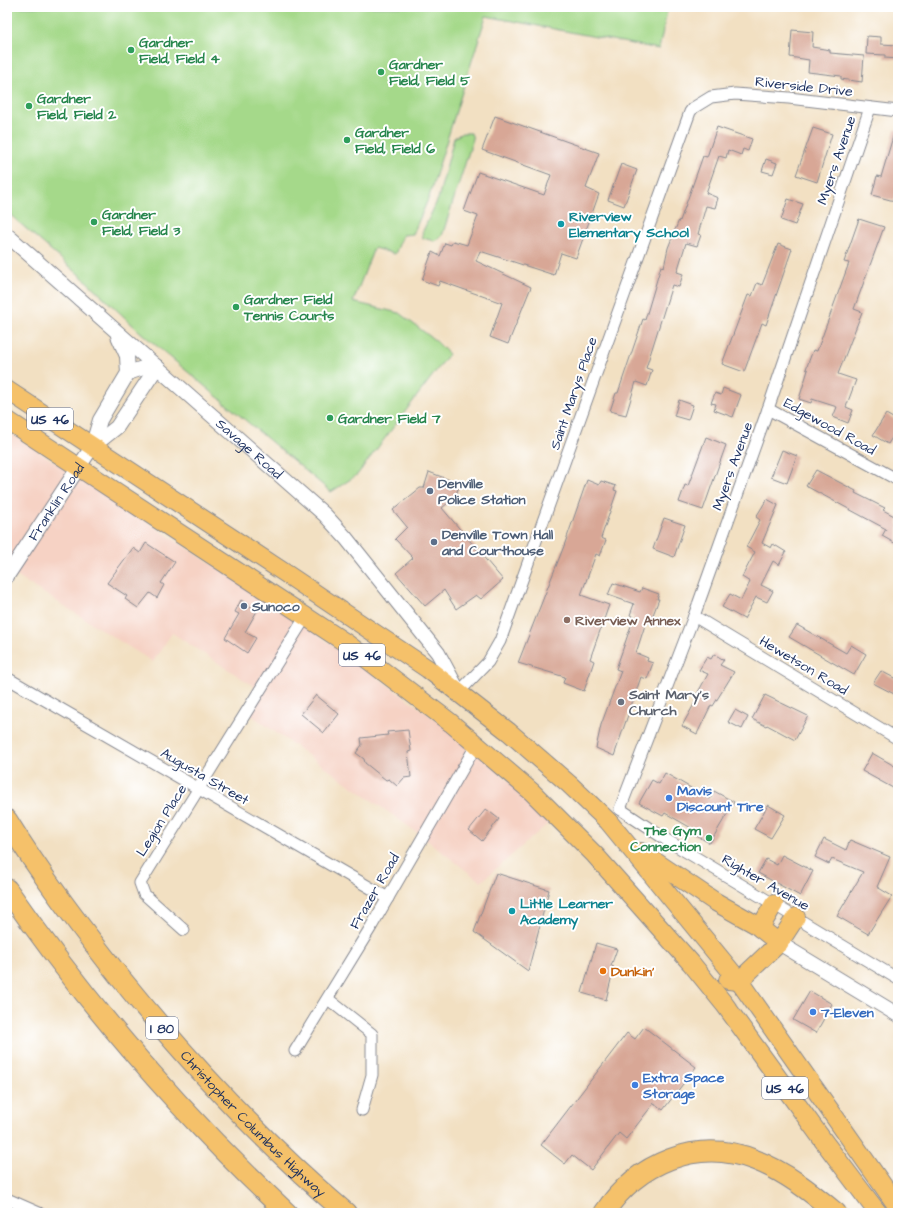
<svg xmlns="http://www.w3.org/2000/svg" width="905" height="1220" viewBox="0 0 905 1220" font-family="'Architects Daughter',sans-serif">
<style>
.built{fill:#f6d2c4}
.green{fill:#a5d98a;stroke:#608474}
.building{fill:#d8a796}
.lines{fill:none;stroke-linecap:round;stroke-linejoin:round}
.minor-casing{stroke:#868890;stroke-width:13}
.tertiary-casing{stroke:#868890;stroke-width:16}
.trunk-casing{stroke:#868890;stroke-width:20}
.motorway-casing{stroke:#868890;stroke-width:22}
.minor{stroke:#fff;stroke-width:11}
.tertiary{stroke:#fff;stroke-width:14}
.trunk{stroke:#f5c16b;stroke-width:18}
.motorway{stroke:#f5c16b;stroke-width:20}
.leisure-dot{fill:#2e9e5b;stroke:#fff;stroke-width:1.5}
.culture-dot{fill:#0f9aa8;stroke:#fff;stroke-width:1.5}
.service-dot{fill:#5c6f8a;stroke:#fff;stroke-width:1.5}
.education-dot{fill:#8d6e63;stroke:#fff;stroke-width:1.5}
.worship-dot{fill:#6b7280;stroke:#fff;stroke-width:1.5}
.shop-dot{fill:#3f7fe0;stroke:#fff;stroke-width:1.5}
.food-dot{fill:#e8710a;stroke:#fff;stroke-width:1.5}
.labels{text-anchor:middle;stroke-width:4;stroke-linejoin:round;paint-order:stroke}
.shield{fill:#fff;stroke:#5f6d8e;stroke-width:1}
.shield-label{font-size:13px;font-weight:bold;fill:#1b2f5e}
.leisure-label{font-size:14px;font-weight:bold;fill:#27864d;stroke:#fff;text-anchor:start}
.street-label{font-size:14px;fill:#1b2f5e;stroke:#fff}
.culture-label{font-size:14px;font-weight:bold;fill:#0d838f;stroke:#fff;text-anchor:start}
.service-label{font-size:14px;font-weight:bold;fill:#4e5e75;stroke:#fff;text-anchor:start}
.education-label{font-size:14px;font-weight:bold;fill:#785e54;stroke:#fff;text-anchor:start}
.worship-label{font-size:14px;font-weight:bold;fill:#5b616d;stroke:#fff;text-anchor:start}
.shop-label{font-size:14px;font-weight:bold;fill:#366cbe;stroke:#fff;text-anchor:start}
.food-label{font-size:14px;font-weight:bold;fill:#c56008;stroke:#fff;text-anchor:start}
</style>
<rect width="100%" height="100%" fill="#fff"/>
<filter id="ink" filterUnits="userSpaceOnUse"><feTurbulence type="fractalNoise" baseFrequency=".025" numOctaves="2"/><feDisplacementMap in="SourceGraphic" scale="8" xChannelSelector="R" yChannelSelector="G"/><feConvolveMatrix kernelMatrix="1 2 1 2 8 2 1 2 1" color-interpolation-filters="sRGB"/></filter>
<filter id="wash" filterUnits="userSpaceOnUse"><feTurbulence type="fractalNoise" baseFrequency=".012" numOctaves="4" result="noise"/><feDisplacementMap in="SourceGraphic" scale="16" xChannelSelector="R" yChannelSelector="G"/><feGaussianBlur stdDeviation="0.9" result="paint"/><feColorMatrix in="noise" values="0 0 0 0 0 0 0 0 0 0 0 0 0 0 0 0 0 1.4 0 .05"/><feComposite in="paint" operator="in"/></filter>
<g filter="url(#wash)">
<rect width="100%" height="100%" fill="#f2e0c2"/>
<path class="built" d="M7 431 296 619 467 742 551 821 481 882 415 831 244 710 255 687 172 633 153 662 13 574 7 583Z"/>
<g class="green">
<path d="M7 7H668L659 49 486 16 429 197 413 234 403 235 395 254 374 248 353 302 399 313 436 341 449 354 357 475 331 492 139 331 83 278 7 212Z"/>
<path d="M462 133H471L473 139 442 236 434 241 423 238 422 233 438 199 454 138Z"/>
</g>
<g id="blocks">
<g class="building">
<path d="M792 30 813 32 812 47 830 50V53L864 56 862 82 841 79V76L808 72 809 60 790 57Z"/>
<path d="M867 36 881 37V44L898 45V59L885 58V55L866 54Z"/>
<path d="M495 116 599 153 586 188 599 194 576 258 561 253 554 275 480 251 476 261 531 287 508 344 490 337 502 303 440 281 438 286 422 280 432 252 440 256 445 243 451 245 453 241 467 245 478 216 464 211 478 172 544 195 551 175 482 150Z"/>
<path d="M717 127 752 139 748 151 743 149 741 155 728 150 726 158 719 156 706 193 718 198 715 208 706 206 698 234 701 235 697 246 686 243 677 272 683 274 679 287 672 285 646 368 652 370 647 386 636 382 626 415 610 411 616 393H618L643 319 645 320 661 266 664 267 668 248 679 220 680 221 703 156 707 157Z"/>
<path d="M813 128 832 134 817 182 796 175Z"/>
<path d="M895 130H898V186L894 201 872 195 877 176 881 177Z"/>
<path d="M766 159 777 163 773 174 762 171Z"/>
<path d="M621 164 637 170 624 206 608 200Z"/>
<path d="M788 199 803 204 795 225 781 220Z"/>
<path d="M859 219 884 227 854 309 862 312 838 374 856 380 846 407 853 410 848 423 833 417 837 407 812 399 811 403 799 399 808 370 806 369 813 350 817 351 849 263 844 262Z"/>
<path d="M778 244 792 249 766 325 762 323 744 372 722 364 748 295 752 296 757 283 762 285Z"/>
<path d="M723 388 741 395 733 417 714 410 716 404 711 403 715 393 721 395Z"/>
<path d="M679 400 693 405 688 420 674 416Z"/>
<path d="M886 414 898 421V428L888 444 873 435Z"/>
<path d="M706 437 726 445 703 510 679 502 685 485 688 486Z"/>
<path d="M782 450 797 456 787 483 771 477Z"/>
<path d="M816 470 856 491 855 493 885 508 883 510 898 518V545L882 536 886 529 806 486Z"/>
<path d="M429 472 460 484 455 497 442 508 503 580 481 599 476 595 456 609 444 590 425 606 396 573 413 558 395 539 407 527 393 510 420 488H424Z"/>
<path d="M587 480 599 485 601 481 616 486 614 490 617 491 601 538 606 540 600 556 596 554 581 595 609 605 590 659 594 661 584 691 563 683 565 677 518 663 564 546Z"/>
<path d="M767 499 778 505 762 543 771 548 773 544 786 552 779 565 773 561 761 585 773 591 767 602 756 597 744 619 722 607 730 594 741 600 750 582 742 577 755 552 746 547 760 520 756 517Z"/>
<path d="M664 518 685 525 674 557 653 549Z"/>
<path d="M146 543 175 562 161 583 164 585 157 598 150 593 138 608 125 599 127 596 107 583 133 548 140 553Z"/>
<path d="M613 583 640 592 642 588 659 594 657 599H659L650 623 646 622 636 653 648 658 647 661 653 663 647 679 641 677 614 756 596 748 601 725 621 671 616 669 634 617 630 615 634 604 608 595Z"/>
<path d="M241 600 257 611 245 632 256 638 247 653 225 638 239 614 235 612Z"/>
<path d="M797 625 846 653 851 645 866 654 854 675 789 637Z"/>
<path d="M714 654 724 660 720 665 734 672 713 706 711 705 697 734 682 726 698 697 696 696 708 674 699 670 707 657 711 659Z"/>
<path d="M881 671 898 680V696L873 683Z"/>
<path d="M316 695 339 714 324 733 301 714Z"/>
<path d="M765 695 808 716 795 740 767 725 766 726 752 719Z"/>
<path d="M735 710 748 717 742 729 728 722Z"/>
<path d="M408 730 411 751 408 752 411 777 404 778 397 786 389 779 386 780 365 763 364 759 356 753 362 745 361 738 388 735 387 732Z"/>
<path d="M872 753 898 768V778L893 788 862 771Z"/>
<path d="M665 773 710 799 714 791 734 802 710 843 691 833 693 829 665 813 663 816 639 803 652 780 659 784Z"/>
<path d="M768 805 785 815 771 838 754 829Z"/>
<path d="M486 809 499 819 482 841 469 830Z"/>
<path d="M824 839 846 850 850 840 890 857 877 887 892 896 868 934 837 916 863 872 832 859 829 864 815 857Z"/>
<path d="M782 855 813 871 800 896 758 873 766 859 777 865Z"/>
<path d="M496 873 549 890 528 971 474 932Z"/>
<path d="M596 943 617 949 611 966 614 967 606 1000 582 993Z"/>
<path d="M810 991 832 1004 816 1033 793 1020Z"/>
<path d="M644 1027 696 1067 663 1110 654 1103 626 1139 619 1133 591 1170 572 1155 565 1164 541 1145 627 1033 635 1039Z"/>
</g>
</g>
</g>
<g filter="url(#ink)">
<use href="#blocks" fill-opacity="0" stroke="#868890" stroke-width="1"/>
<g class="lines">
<defs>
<g id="minor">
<path d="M768 409 898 480"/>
<path d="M694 616 898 739"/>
<path d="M7 678 388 898"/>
<path d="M459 692 488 662 500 641 690 112 693 108 711 97 735 94 789 98 898 111"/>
<path d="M620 809 694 616 768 409 870 108"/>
<path d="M620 809 665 839 898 979"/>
<path d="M184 930 144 894 140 883 306 616"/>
<path d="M328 999 372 1034V1075L362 1110"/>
<path d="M295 1051 371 927 477 744"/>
<path d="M7 1199 39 1213"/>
</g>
<g id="tertiary">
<path id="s1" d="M7 235 325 515 346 538 438 653 459 692"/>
<path d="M128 373 143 368 157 367"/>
<path d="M92 447 100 420 128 373 127 356 118 336"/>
<path id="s2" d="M7 576 92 447 117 427 157 367"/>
<path d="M779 943 898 1015"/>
</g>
<g id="trunk">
<path d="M7 390 285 573 428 669 509 732 569 784 608 821 739 981 898 1207"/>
<path d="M7 420 346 643 451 723 532 792 595 855 691 963 725 1005 825 1143 878 1213"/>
<path d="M641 852 714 901 755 924 779 943"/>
<path d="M760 928 774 904"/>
<path d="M728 980 739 981 779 943 796 917"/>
</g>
<g id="motorway">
<path id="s3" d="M7 820C40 874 79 925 118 975 187 1060 262 1142 346 1213"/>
<path d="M7 889C89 1007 182 1115 287 1213"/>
<path d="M604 1213C637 1163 697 1137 755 1160 786 1172 811 1192 836 1213"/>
</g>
</defs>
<use href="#minor" class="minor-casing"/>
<use href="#tertiary" class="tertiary-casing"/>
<use href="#trunk" class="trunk-casing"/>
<use href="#motorway" class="motorway-casing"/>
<use href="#minor" class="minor"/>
<use href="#tertiary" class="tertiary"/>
<use href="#trunk" class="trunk"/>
<use href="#motorway" class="motorway"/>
</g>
</g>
<g class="leisure-dot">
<circle cx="131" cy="50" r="4"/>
<circle cx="381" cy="72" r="4"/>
<circle cx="29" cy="106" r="4"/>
<circle cx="347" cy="140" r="4"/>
<circle cx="94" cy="222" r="4"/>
<circle cx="236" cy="307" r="4"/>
<circle cx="330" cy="418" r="4"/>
<circle cx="709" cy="838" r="4"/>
</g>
<g class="culture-dot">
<circle cx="561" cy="224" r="4"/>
<circle cx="512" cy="911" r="4"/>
</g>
<g class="service-dot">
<circle cx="430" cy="491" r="4"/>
<circle cx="434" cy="542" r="4"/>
<circle cx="244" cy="606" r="4"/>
</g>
<circle class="education-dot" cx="567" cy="620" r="4"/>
<circle class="worship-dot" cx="621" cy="702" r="4"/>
<g class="shop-dot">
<circle cx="669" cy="798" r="4"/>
<circle cx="813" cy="1012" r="4"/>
<circle cx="635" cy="1085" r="4"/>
</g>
<circle class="food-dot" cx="603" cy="971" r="4"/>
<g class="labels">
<g class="shield">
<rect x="27" y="408" width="46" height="22" rx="3"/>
<rect x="339" y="644" width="46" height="22" rx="3"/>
<rect x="146" y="1017" width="32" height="22" rx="3"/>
<rect x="762" y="1077" width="46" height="22" rx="3"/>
</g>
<g class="shield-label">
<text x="50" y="424">US 46</text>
<text x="362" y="660">US 46</text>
<text x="162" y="1033">I 80</text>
<text x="785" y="1093">US 46</text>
</g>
<g class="leisure-label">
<text x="139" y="47">Gardner<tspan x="139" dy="16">Field, Field 4</tspan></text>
<text x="389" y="69">Gardner<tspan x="389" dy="16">Field, Field 5</tspan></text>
<text x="37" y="103">Gardner<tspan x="37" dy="16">Field, Field 2</tspan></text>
<text x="355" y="137">Gardner<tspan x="355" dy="16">Field, Field 6</tspan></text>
<text x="102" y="219">Gardner<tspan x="102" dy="16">Field, Field 3</tspan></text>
<text x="244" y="304">Gardner Field<tspan x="244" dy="16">Tennis Courts</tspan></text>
<text x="338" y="423">Gardner Field 7</text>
<text x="701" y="835" text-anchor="end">The Gym<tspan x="701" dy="16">Connection</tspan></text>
</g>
<g class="street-label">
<text transform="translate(804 86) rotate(6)" y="5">Riverside Drive</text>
<text transform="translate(836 160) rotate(-71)" y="5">Myers Avenue</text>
<text transform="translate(573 393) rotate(-71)" y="5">Saint Marys Place</text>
<text transform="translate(830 426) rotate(29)" y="5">Edgewood Road</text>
<text dy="5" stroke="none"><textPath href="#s1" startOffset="323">Savage Road</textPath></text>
<text transform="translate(732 466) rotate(-70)" y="5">Myers Avenue</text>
<text dy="5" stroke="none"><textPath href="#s2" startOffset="89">Franklin Road</textPath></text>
<text transform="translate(804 665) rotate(31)" y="5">Hewetson Road</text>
<text transform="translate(205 776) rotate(30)" y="5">Augusta Street</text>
<text transform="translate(161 820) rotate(-58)" y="5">Legion Place</text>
<text transform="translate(766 882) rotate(30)" y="5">Righter Avenue</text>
<text transform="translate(374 891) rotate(-60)" y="5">Frazer Road</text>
<text dy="5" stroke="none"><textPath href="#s3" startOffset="392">Christopher Columbus Highway</textPath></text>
</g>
<g class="culture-label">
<text x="569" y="221">Riverview<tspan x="569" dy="16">Elementary School</tspan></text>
<text x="520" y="908">Little Learner<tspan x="520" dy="16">Academy</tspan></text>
</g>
<g class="service-label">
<text x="438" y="488">Denville<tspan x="438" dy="16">Police Station</tspan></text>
<text x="442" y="539">Denville Town Hall<tspan x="442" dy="16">and Courthouse</tspan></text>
<text x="252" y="611">Sunoco</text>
</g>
<g class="education-label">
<text x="575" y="625">Riverview Annex</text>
</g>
<g class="worship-label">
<text x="629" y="699">Saint Mary's<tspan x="629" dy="16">Church</tspan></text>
</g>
<g class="shop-label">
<text x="677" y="795">Mavis<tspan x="677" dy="16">Discount Tire</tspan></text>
<text x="821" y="1017">7-Eleven</text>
<text x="643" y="1082">Extra Space<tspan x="643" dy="16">Storage</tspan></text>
</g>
<g class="food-label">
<text x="611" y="976">Dunkin'</text>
</g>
</g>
<rect width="905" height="1220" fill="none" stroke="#fff" stroke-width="24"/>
</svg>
